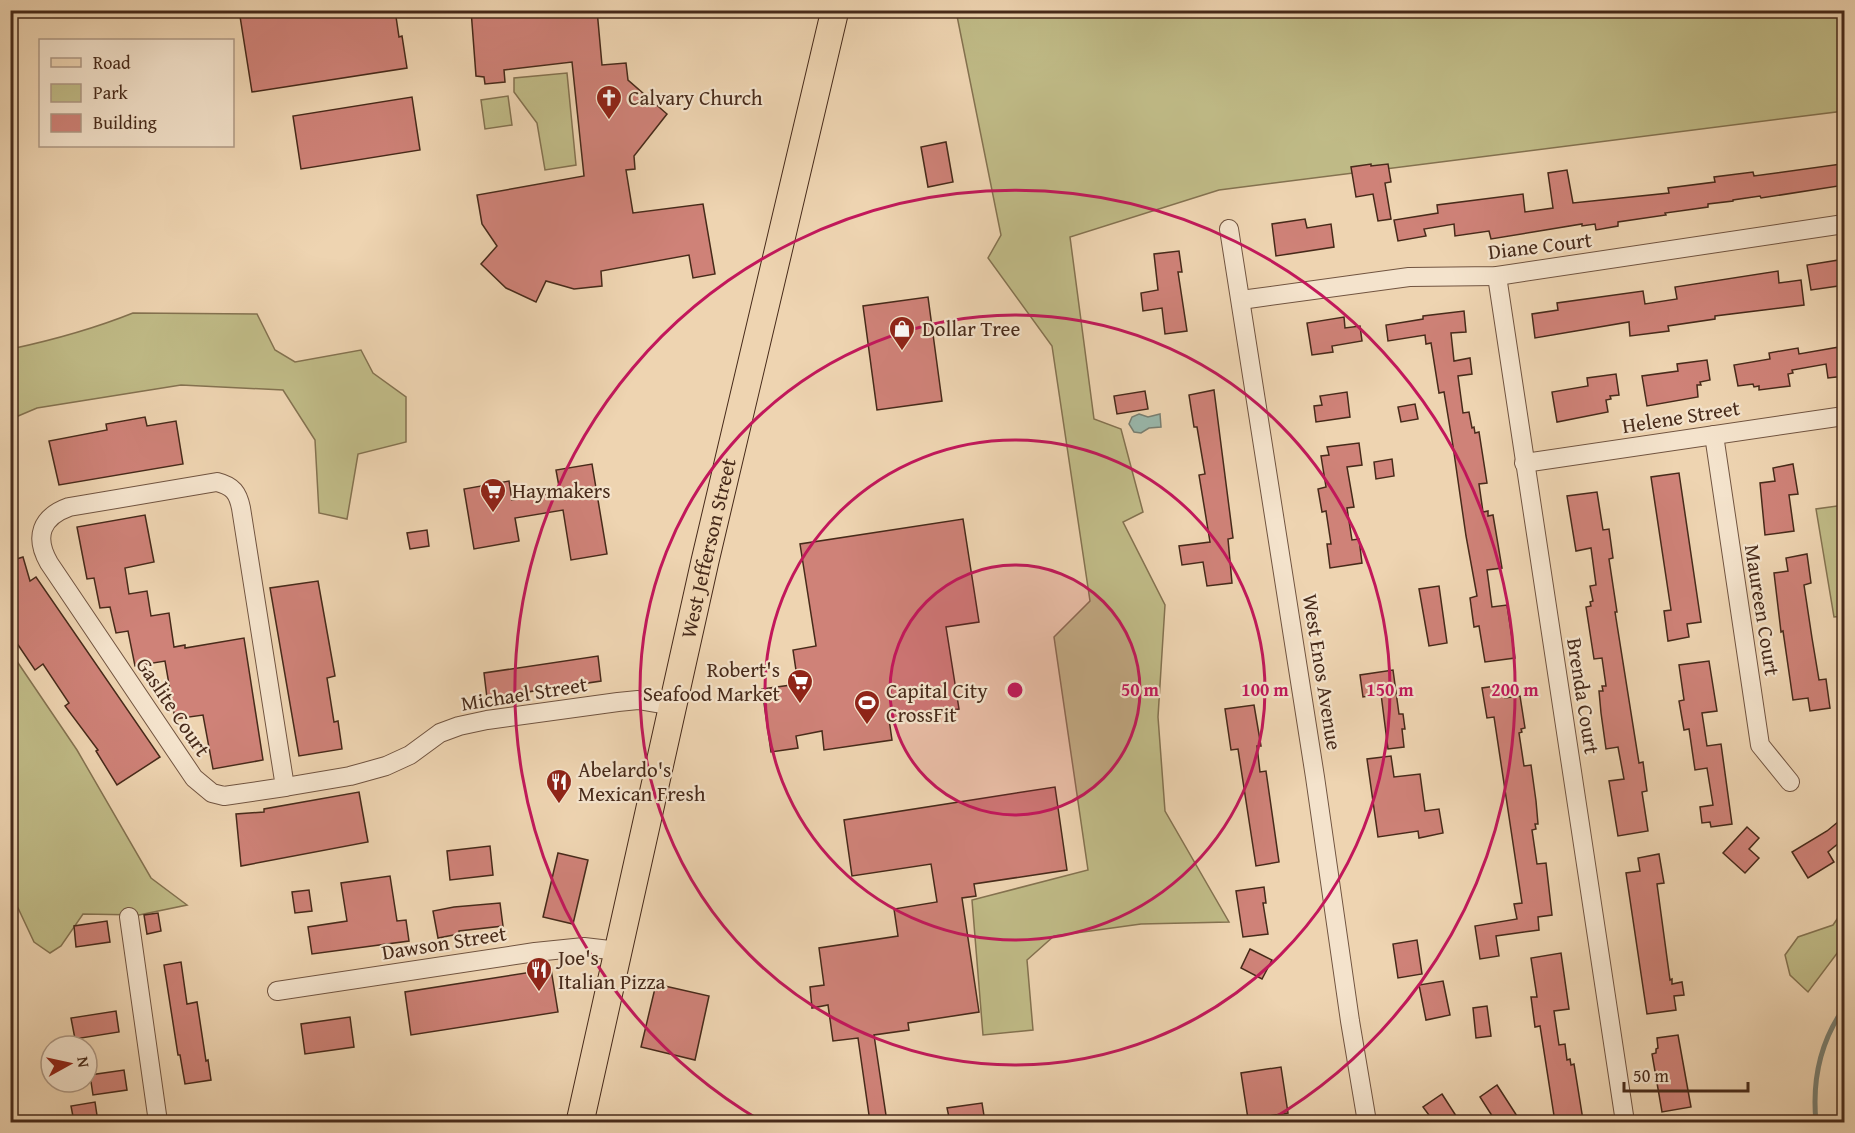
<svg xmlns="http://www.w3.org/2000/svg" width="1855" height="1133" viewBox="0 0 1855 1133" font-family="'Gentium Book Plus',serif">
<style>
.green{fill:#c0bb87;stroke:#847250;stroke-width:1.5}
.water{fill:#99b8ac;stroke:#787f72;stroke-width:1.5}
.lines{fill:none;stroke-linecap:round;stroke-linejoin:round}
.stream{stroke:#787f72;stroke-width:5}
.building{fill:#cf8278;stroke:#472a1a;stroke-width:1.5}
.street-casing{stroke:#715440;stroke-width:20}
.primary-casing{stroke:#472a1a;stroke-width:29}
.street{stroke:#f4e3cc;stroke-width:18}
.primary{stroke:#eed4b1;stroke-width:27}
.ring{fill:none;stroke:#c2185b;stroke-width:3}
.labels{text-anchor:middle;stroke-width:4.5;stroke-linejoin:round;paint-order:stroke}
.poi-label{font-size:21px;fill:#472a1a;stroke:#f4e3cc;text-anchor:start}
.street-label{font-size:21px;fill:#472a1a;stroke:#f4e3cc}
.centre{fill:#c2185b;stroke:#f4e3cc;stroke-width:3}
.ring-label{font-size:18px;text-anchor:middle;font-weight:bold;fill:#c2185b;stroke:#f4e3cc;stroke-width:4.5;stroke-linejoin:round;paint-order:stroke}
</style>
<rect width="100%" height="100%" fill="#eed4b1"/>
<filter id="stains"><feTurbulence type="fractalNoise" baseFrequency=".00333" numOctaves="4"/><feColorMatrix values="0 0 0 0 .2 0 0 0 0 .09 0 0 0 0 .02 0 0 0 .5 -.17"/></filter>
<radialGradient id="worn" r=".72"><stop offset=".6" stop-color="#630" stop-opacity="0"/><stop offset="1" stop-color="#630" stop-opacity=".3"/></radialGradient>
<g class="green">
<path d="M956 11H1844V111L1219 190 1070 237 1094 419 1121 429 1143 512 1123 522 1165 605 1158 717 1165 811 1229 922 1141 924 1054 936 1027 960 1033 1030 983 1035 972 900 1088 870 1054 637 1090 601 1052 346 988 258 1001 235Z"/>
<path d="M567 73 576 165 545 170 537 123 514 92V78Z"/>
<path d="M508 96 512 125 485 129 481 100Z"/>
<path d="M133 313 257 314 275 350 295 362 361 350 373 373 406 397V442L358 454 347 519 319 513 315 440 283 390 181 385 37 408 11 419V349C53 340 93 329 133 313Z"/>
<path d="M1844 505V616L1834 617 1816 509Z"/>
<path d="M10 651 77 750 151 878 187 905 139 915 83 914 61 946 50 953 34 942 18 908H11Z"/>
<path d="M1844 909V944L1808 992 1790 975 1785 955 1798 937 1833 925Z"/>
</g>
<path class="water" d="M1139 414 1148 417 1160 414 1161 427 1149 428 1141 433 1134 432 1129 424 1132 417Z"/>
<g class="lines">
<path class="stream" d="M1816 1122C1812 1081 1820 1042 1844 1008"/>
</g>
<g class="building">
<path d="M239 10H395L399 37 402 36 407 68 252 92Z"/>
<path d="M471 10H597L602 65 626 63 628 80 667 114 634 156 635 169 626 170 633 213 703 204 715 274 693 278 689 255 601 271 602 286 574 289 546 281 536 302 506 288 481 264 497 246 482 224 477 195 584 176 572 62 504 70 505 82 485 84 484 77 476 76Z"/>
<path d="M412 97 420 150 301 169 293 116Z"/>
<path d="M946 142 953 182 928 187 921 147Z"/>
<path d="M1371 164V166L1388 164 1391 182 1385 183 1391 219 1378 221 1373 194 1356 197 1351 167Z"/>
<path d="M1841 164 1845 185 1761 198 1760 196 1733 200V201L1708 204V207L1665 213 1666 215 1618 222V226L1596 230 1595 224 1582 226V224L1491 239 1489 231 1455 236 1454 224 1424 229 1426 236 1398 241 1394 220 1438 213 1437 205 1523 194 1525 212 1553 208 1548 173 1567 170 1573 203 1669 193 1668 188 1715 182 1714 177 1753 172 1754 176Z"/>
<path d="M1305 219 1307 228 1331 224 1334 247 1276 256 1272 224Z"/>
<path d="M1179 251 1182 272H1178L1187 331 1165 334 1162 308 1143 311 1141 293 1158 290 1154 254Z"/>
<path d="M1845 259V285L1811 290 1807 265Z"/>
<path d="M1778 271 1779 283 1801 280 1804 305 1715 316V319L1668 326 1669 331 1630 336 1629 322 1535 338 1532 314 1558 310 1557 303 1643 291 1645 304 1677 299 1675 287Z"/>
<path d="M928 297 942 401 877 410 863 306Z"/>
<path d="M1464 311 1466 332 1451 333 1454 361 1470 358 1472 374 1458 376 1463 413 1469 412 1472 428 1474 427 1475 433 1479 432 1487 483 1479 484 1483 512 1488 511V516L1493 515 1502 568 1487 570 1492 607 1507 605 1515 658 1485 662 1479 626 1474 627 1470 598 1477 596 1466 536 1453 446 1444 392 1439 393 1431 343 1426 344 1425 335 1388 341 1386 325 1423 319V316Z"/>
<path d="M1344 317 1345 328 1360 326 1362 341 1332 346 1333 352 1312 355 1307 323Z"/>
<path d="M1845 346V376L1828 378 1826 364 1792 370 1793 373 1788 374 1790 386 1759 390V386L1754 387 1753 384 1738 386 1734 365 1770 359 1769 353 1798 348 1799 354Z"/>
<path d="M1707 360 1710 380 1700 382 1701 385H1697L1698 397 1647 406 1642 376 1678 371 1677 364Z"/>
<path d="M1616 374 1619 395 1610 396 1611 399 1606 400 1608 412 1557 422 1552 392 1588 386 1587 378Z"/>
<path d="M1214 390 1233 538 1228 539 1232 583 1207 586 1203 562 1182 565 1179 546 1210 542 1199 475 1205 474 1197 427H1194L1189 395Z"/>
<path d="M1145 391 1148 409 1117 414 1114 396Z"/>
<path d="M1347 392 1350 417 1316 422 1314 406 1322 405 1320 396Z"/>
<path d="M1415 404 1418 419 1401 422 1398 407Z"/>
<path d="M145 417 147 426 176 421 183 464 59 485 49 441 107 430 106 424Z"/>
<path d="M1359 443 1362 465 1347 467 1354 507 1347 508 1352 540 1359 539 1362 563 1330 568 1327 544H1331L1326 511 1322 512 1318 489 1326 487 1321 456 1329 455 1327 447Z"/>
<path d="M1392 459 1394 476 1376 479 1374 462Z"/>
<path d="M592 464 607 554 571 560 563 510 515 518 519 541 474 549 464 489 509 481 512 500 560 492 556 470Z"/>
<path d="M1793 464 1798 494 1789 495 1794 531 1765 535 1760 483 1775 481 1773 468Z"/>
<path d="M1679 473 1701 622 1687 624 1689 637 1668 641 1664 611 1671 610 1651 477Z"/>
<path d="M1597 492 1603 530 1609 529 1613 558 1609 559 1617 612H1615L1639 763 1643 762 1647 791 1642 792 1648 831 1618 836 1609 781 1624 779 1618 747 1606 749 1601 713 1599 691H1603L1602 686H1606L1602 658 1594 659 1586 607 1591 606 1590 602 1593 601 1590 586 1596 585 1591 548 1576 551 1567 496Z"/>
<path d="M145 515 154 562 125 568 129 594 147 591 151 616 169 613 174 647 185 645V648L244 638 263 760 213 769 203 715 175 719 165 661 135 666 128 631 116 633 110 607 100 608 94 578 87 579 77 527Z"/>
<path d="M963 519 979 622 946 627 959 709 889 719 892 740 824 750 822 731 796 736 798 748 771 752 762 689 798 684 793 650 816 646 800 544Z"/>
<path d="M427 530 429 546 410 549 407 533Z"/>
<path d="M1807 554 1811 583 1804 585 1812 638 1819 680 1826 679 1830 708 1810 711 1808 698 1793 700 1783 631 1781 632 1774 573 1788 571 1786 558Z"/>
<path d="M23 557 30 581 36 577 160 757 117 785 96 751 98 750 65 706 69 703 43 664 35 670 10 633V561Z"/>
<path d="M318 581 335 676 327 678 334 722 338 721 342 749 299 756 270 588Z"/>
<path d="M1439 586 1447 643 1429 646 1419 589Z"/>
<path d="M598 656 601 681 487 698 484 673Z"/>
<path d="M1709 661 1717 711 1702 713 1707 746 1721 744 1732 824 1711 827 1710 822 1702 823 1700 807 1713 805 1707 768 1695 770 1689 729 1684 730 1679 701 1684 700 1679 665Z"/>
<path d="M1393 670 1399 714H1403L1405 729H1402L1404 747 1388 749 1381 694 1363 697 1360 675Z"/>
<path d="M1503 685 1505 698 1520 696 1525 728 1521 729 1522 732 1519 733 1524 766 1531 765 1536 801 1538 824H1535L1536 829 1532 830 1537 864 1546 863 1552 915 1538 917 1539 930 1496 936 1499 956 1480 959 1475 926 1517 919 1514 904 1522 903 1494 717 1487 718 1482 688Z"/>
<path d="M1254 705 1261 746H1257L1260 772 1266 771 1279 862 1256 866 1238 749 1231 750 1225 709Z"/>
<path d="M1391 756 1394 777 1420 774 1425 811 1439 809 1443 833 1419 838 1418 831 1378 837 1367 759Z"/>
<path d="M1055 787 1067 870 974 884 976 896 962 898 979 1012 908 1023 909 1030 874 1035 887 1122H870L858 1038 833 1041 828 1005 812 1008 810 987 824 985 819 948 898 936 894 909 937 902 931 864 852 876 844 820Z"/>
<path d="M359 792 368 842 241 866 236 814 264 812V809Z"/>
<path d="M1845 816V838L1828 852 1834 862 1808 878 1792 852 1827 831Z"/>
<path d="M1747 827 1759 838 1749 849 1759 858 1745 873 1723 853Z"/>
<path d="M490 846 493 875 450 880 447 851Z"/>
<path d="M558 853 588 860 573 924 543 917Z"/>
<path d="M1659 854 1664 883 1657 884 1670 980 1672 979V984L1682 982 1684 995 1674 996 1676 1010 1647 1014 1626 873 1640 871 1638 858Z"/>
<path d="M390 876 397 921 406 920 409 941 312 954 308 927 347 921 341 883Z"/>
<path d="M1264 887 1266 903H1263L1268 934 1243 937 1236 891Z"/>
<path d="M309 890 312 911 295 913 292 892Z"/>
<path d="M500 903 503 926 459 931V934L438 938 433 911 454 907Z"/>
<path d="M158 913 161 931 147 934 144 915Z"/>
<path d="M107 921 110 942 76 947 74 926Z"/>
<path d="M1417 940 1422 974 1398 978 1393 944Z"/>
<path d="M1250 949 1272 960 1262 979 1241 968Z"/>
<path d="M1561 953 1569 1009 1554 1011 1559 1045 1565 1044 1567 1060 1570 1059 1571 1065 1574 1064 1583 1120 1555 1122 1540 1026 1535 1027 1531 997H1537L1531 958Z"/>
<path d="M181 962 187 1004 197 1002 206 1061 208 1060 211 1080 185 1084 180 1055H178L164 965Z"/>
<path d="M551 969 558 1012 411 1035 405 992Z"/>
<path d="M1443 981 1450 1015 1426 1020 1419 985Z"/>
<path d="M656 984 709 996 695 1060 641 1047Z"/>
<path d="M1487 1006 1491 1036 1476 1038 1473 1008Z"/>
<path d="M116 1011 119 1032 75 1039 71 1018Z"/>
<path d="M350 1017 354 1047 305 1054 301 1024Z"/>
<path d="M1678 1035 1691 1107 1662 1112 1652 1054 1656 1053V1049L1658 1048 1657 1038Z"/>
<path d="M1281 1067 1288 1113 1248 1119 1241 1073Z"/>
<path d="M124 1070 127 1090 93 1095 90 1075Z"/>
<path d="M1497 1085 1517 1116 1506 1122H1496L1480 1097Z"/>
<path d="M1442 1094 1460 1122H1434L1423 1107Z"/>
<path d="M95 1102 98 1122H74L71 1106Z"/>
<path d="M982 1103 985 1122H950L947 1108Z"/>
</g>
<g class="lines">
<defs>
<g id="street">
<path d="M1229 229 1315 777 1350 1021 1367 1122"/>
<path d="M1497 276 1625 1122"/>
<path d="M1241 300 1409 277 1497 276 1844 224"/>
<path d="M1714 435 1760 745 1790 782"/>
<path d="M1524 463 1844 416"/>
<path d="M217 482C233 486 238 493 241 508L285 787 224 796 212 793 194 778 49 563C34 537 41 517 69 507Z"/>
<path d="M285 787 350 776 386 766 410 755 440 733 459 726 487 720 618 702 638 700 673 706"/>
<path d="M129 917 158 1122"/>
<path d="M277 991 535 952 584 947 618 951"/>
</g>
<g id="primary">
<path id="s1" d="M580 1122 705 561 835 10"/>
</g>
</defs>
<use href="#street" class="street-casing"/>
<use href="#primary" class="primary-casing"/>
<use href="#street" class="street"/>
<use href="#primary" class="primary"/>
</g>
<circle cx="1015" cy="690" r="125" fill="#c2185b" fill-opacity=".12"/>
<g class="ring">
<circle cx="1015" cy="690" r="125"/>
<circle cx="1015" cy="690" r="250"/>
<circle cx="1015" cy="690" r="375"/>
<path d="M761 1121A500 500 0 1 1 1269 1121"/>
</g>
<defs>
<symbol id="church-pin" viewBox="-11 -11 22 30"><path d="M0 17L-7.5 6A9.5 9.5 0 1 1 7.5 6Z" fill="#8f2418" stroke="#f4e3cc"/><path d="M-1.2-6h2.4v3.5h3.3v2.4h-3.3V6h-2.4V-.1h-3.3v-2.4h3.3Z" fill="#fff"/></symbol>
<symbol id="shop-pin" viewBox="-11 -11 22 30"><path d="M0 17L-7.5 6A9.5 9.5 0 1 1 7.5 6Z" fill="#8f2418" stroke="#f4e3cc"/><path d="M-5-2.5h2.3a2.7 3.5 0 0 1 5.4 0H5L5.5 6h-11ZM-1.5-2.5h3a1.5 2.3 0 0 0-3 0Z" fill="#fff"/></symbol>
<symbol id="supermarket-pin" viewBox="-11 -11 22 30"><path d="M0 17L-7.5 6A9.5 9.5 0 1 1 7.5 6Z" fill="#8f2418" stroke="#f4e3cc"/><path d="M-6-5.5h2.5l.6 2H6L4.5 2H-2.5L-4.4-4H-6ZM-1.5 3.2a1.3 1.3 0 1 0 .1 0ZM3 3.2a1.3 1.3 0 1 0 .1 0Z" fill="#fff"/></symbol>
<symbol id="stadium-pin" viewBox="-11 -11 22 30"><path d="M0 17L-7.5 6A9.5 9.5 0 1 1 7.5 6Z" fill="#8f2418" stroke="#f4e3cc"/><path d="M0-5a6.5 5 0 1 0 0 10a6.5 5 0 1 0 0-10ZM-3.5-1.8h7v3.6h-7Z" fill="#fff"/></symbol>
<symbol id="restaurant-pin" viewBox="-11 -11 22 30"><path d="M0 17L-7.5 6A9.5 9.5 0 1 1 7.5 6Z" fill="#8f2418" stroke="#f4e3cc"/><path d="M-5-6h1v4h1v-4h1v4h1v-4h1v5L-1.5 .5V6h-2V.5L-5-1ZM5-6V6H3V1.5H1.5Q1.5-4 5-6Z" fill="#fff"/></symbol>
</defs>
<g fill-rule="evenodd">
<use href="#church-pin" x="594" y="83" width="30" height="40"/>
<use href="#shop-pin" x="887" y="314" width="30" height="40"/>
<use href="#supermarket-pin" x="478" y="476" width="30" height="40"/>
<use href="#supermarket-pin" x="785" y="667" width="30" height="40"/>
<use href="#stadium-pin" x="852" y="688" width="30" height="40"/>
<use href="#restaurant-pin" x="544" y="767" width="30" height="40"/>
<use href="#restaurant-pin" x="524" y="955" width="30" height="40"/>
</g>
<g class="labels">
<g class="poi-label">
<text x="628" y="105">Calvary Church</text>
<text x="922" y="336">Dollar Tree</text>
<text x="512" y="498">Haymakers</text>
<text x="780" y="677" text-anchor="end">Robert's<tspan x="780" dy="24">Seafood Market</tspan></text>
<text x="886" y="698">Capital City<tspan x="886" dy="24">CrossFit</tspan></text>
<text x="578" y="777">Abelardo's<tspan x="578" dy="24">Mexican Fresh</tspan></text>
<text x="558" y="965">Joe's<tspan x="558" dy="24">Italian Pizza</tspan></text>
</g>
<g class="street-label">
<text transform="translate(1540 246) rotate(-7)" y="7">Diane Court</text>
<text transform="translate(1681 417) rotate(-9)" y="7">Helene Street</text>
<text dy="7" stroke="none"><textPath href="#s1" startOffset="588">West Jefferson Street</textPath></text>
<text transform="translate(1762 610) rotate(81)" y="7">Maureen Court</text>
<text transform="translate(1322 672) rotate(81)" y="7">West Enos Avenue</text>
<text transform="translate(524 694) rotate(-9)" y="7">Michael Street</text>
<text transform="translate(1583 696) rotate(81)" y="7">Brenda Court</text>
<text transform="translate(173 707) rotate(56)" y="7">Gaslite Court</text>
<text transform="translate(444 943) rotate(-9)" y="7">Dawson Street</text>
</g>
</g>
<circle cx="1015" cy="690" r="9" class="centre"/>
<g class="ring-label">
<text x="1140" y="696">50 m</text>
<text x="1265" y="696">100 m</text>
<text x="1390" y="696">150 m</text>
<text x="1515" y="696">200 m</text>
</g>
<rect width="1855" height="1133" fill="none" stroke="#eed4b1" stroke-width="36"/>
<rect x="12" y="12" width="1831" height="1109" fill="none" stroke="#472a1a" stroke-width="3"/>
<rect x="18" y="18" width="1819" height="1097" fill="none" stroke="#472a1a" stroke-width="1.5"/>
<rect x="39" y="39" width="195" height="108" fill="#f4e3cc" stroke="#af9985" stroke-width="1.5"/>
<rect x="51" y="58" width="30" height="9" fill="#eed4b1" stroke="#af9985" stroke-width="1.5"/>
<text x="93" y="69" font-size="18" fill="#472a1a">Road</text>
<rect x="51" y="84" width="30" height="18" fill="#c0bb87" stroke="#af9985" stroke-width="1.5"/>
<text x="93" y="99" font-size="18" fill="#472a1a">Park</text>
<rect x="51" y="114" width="30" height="18" fill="#cf8278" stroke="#af9985" stroke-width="1.5"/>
<text x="93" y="129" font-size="18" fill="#472a1a">Building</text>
<g transform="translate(69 1064) rotate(82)"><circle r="28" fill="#f4e3cc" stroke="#af9985" stroke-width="1.5"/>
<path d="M0-4.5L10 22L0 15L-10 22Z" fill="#8f2418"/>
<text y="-9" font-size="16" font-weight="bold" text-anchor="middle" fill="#472a1a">N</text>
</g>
<path d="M1624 1082v9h124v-9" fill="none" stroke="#472a1a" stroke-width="3"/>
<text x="1633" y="1082" font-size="18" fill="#472a1a" stroke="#f4e3cc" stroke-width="4.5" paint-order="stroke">50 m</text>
<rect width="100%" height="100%" filter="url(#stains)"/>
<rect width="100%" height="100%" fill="url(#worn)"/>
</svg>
